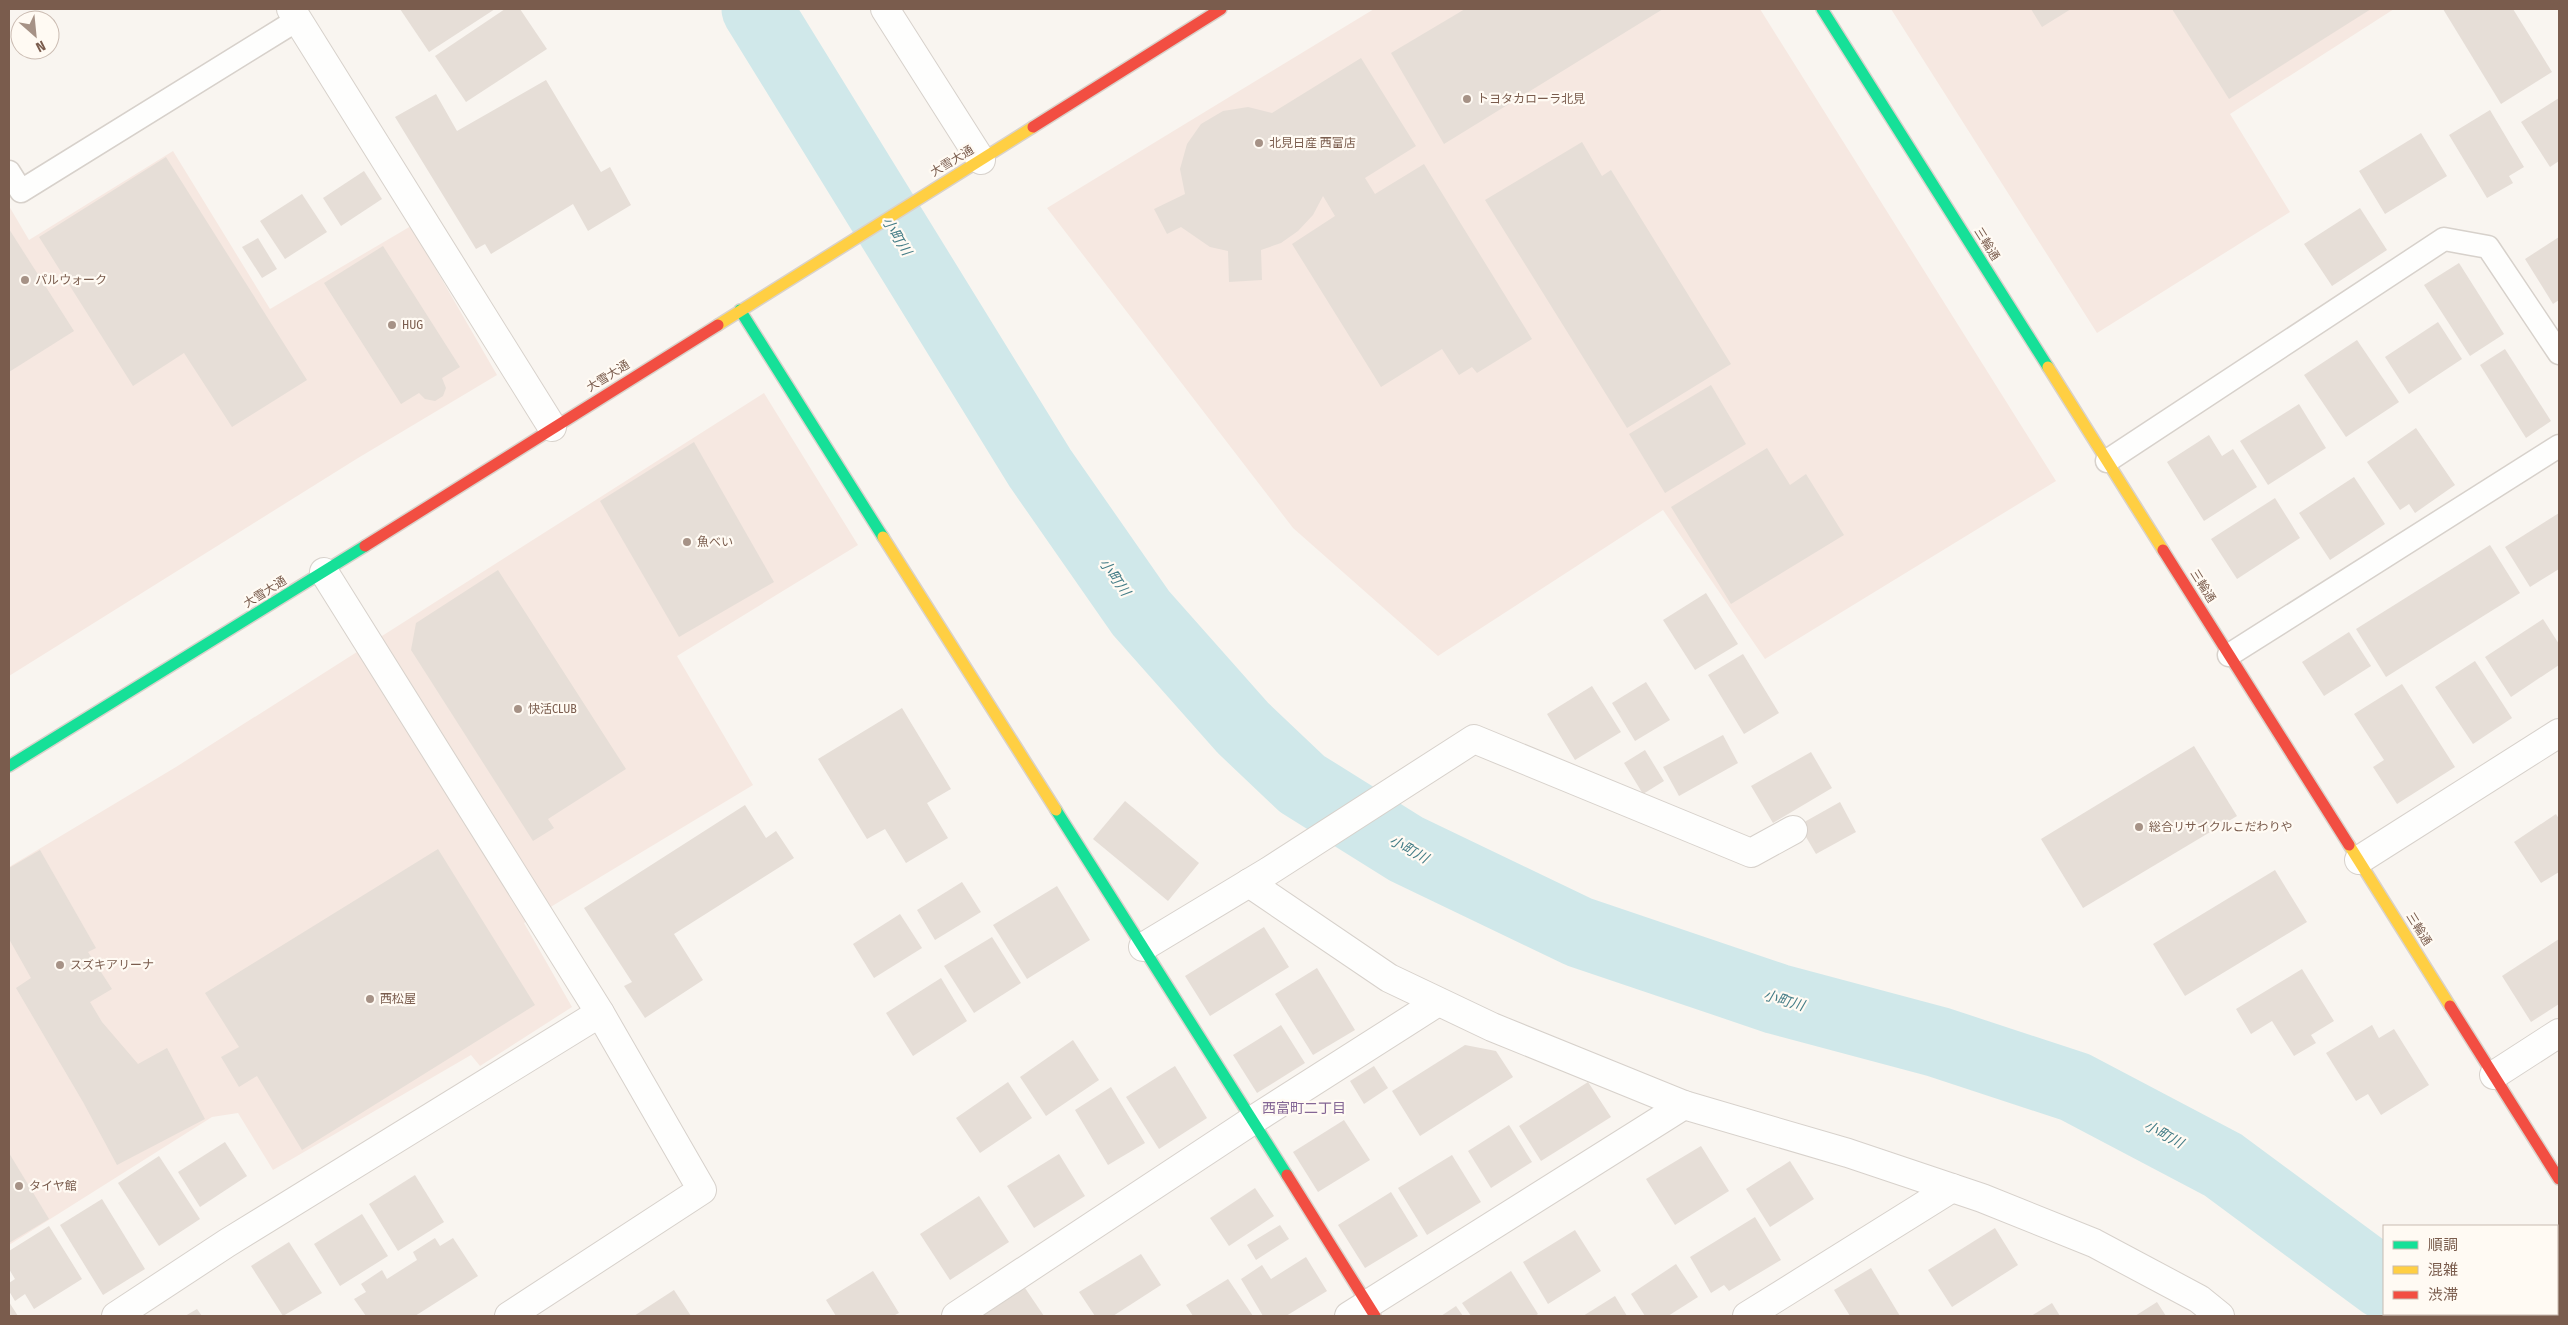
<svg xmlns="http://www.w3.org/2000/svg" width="2568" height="1325" viewBox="0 0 2568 1325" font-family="'Fira Sans Condensed','Noto Sans JP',sans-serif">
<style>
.commercial{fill:#f6e8e1}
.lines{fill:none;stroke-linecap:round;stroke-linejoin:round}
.river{stroke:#d0e8ea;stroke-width:71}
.building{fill:#e6ded7}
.lane-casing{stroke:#d7d1cb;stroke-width:25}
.street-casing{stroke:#d7d1cb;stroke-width:30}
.fast-casing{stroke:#d9d2cb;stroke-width:14}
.slow-casing{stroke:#d9d2cb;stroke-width:14}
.jam-casing{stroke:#d9d2cb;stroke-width:14}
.lane{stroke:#fefefd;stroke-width:22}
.street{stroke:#fefefd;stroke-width:28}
.fast{stroke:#16e098;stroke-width:11}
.slow{stroke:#ffcf43;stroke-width:11}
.jam{stroke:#f24e42;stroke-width:11}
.poi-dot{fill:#a69286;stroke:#fffaf3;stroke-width:2}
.labels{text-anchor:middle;stroke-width:4.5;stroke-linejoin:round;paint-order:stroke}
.poi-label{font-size:12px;fill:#7a5c4d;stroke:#fffaf3;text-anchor:start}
.street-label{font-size:12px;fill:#7a5c4d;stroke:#fffaf3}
.water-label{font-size:14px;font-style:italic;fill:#437c86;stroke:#fffaf3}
.neighbourhood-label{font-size:14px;fill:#846695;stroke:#fffaf3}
</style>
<rect width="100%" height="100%" fill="#f9f5f0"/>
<g class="commercial">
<path d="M1374 9H1760L2056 481 1765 659 1663 510 1438 656 1293 528 1047 208Z"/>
<path d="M1891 9H2394L2230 114 2290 212 2097 333Z"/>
<path d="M173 151 270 309 411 226 497 375 358 458 9 676V206L29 240Z"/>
<path d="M764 393 858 545 677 656 753 785 524 923 572 1007 480 1066 471 1055 273 1170 238 1113 212 1117 9 1245V867L176 767Z"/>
</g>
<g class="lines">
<path class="river" d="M757 9 1040 468 1141 613 1243 728 1302 784 1406 849 1579 932 1777 999 1938 1042 2075 1087 2223 1165 2384 1284"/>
</g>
<g class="building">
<path d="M400 9H495L429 52Z"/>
<path d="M505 9H520L547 49 466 102 435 56Z"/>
<path d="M1465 9H1663L1444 144 1391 53Z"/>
<path d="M2031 9H2071L2042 27Z"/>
<path d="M2172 9H2371L2229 99Z"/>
<path d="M2443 9H2513L2552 72 2501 104Z"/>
<path d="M1361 58 1416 146 1365 178 1375 194 1424 164 1532 339 1477 373 1472 367 1459 375 1442 349 1381 387 1292 244 1335 216 1323 196 1313 215 1298 231 1281 243 1261 250 1262 280 1229 282 1228 251 1210 247 1181 227 1167 234 1154 209 1185 194 1180 169 1187 144 1201 124 1223 111 1248 107 1272 113Z"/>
<path d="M546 80 601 172 610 167 631 205 588 231 573 204 491 254 485 244 476 249 395 117 436 94 457 131Z"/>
<path d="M2559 98V161L2550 167 2521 122Z"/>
<path d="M2490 110 2524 167 2509 176 2513 183 2487 198 2449 135Z"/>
<path d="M2421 133 2447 176 2385 214 2359 171Z"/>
<path d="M1582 142 1602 176 1611 170 1731 364 1627 428 1485 200Z"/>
<path d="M166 157 307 380 232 427 184 353 133 386 39 237Z"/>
<path d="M364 171 382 199 341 226 323 198Z"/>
<path d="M302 194 327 232 285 259 260 221Z"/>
<path d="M2360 208 2387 250 2332 286 2304 244Z"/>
<path d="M9 229 74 331 9 372Z"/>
<path d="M2559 237V300L2553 304 2525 259Z"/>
<path d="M258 238 277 269 262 278 242 247Z"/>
<path d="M383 246 460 367 442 378 446 388 443 396 435 401 425 399 419 393 401 404 324 283Z"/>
<path d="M2459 263 2504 334 2470 356 2424 285Z"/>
<path d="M2438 322 2462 359 2409 394 2385 357Z"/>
<path d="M2357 340 2399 402 2346 437 2304 375Z"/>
<path d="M2505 349 2551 421 2526 438 2480 365Z"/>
<path d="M1711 385 1746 444 1665 493 1629 434Z"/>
<path d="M2299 404 2326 448 2268 485 2240 441Z"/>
<path d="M2416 428 2455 485 2415 513 2409 504 2400 510 2367 462Z"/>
<path d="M2209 435 2222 456 2233 449 2257 487 2204 521 2167 462Z"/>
<path d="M694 442 774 582 679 637 600 501Z"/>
<path d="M1767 448 1790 485 1806 474 1844 535 1731 604 1671 507Z"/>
<path d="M2354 477 2385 524 2330 560 2299 513Z"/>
<path d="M2275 498 2300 538 2237 579 2211 539Z"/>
<path d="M2559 513V569L2530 587 2505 547Z"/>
<path d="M2490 545 2520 593 2386 677 2356 629Z"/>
<path d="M498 570 626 769 548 819 554 828 533 841 411 650 416 623Z"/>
<path d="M1706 593 1738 644 1695 670 1663 620Z"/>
<path d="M2543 619 2559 644V665L2511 697 2485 657Z"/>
<path d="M2349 632 2371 666 2324 696 2302 662Z"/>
<path d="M1743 654 1779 713 1744 734 1708 675Z"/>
<path d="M2475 661 2512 718 2473 744 2435 687Z"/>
<path d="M1646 682 1670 720 1635 741 1612 703Z"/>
<path d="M2402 684 2455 767 2397 804 2373 767 2384 760 2354 714Z"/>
<path d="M1592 686 1621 732 1575 760 1547 714Z"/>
<path d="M902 708 951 789 927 803 948 838 906 863 885 829 867 839 818 759Z"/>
<path d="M1723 735 1738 763 1679 796 1663 767Z"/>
<path d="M2194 746 2237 816 2083 908 2041 839Z"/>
<path d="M1645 750 1664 781 1643 794 1624 763Z"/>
<path d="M1811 752 1832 788 1773 823 1751 786Z"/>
<path d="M1125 801 1199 863 1168 901 1093 839Z"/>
<path d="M1840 802 1856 832 1816 854 1799 825Z"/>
<path d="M745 805 766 838 776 831 794 858 674 934 703 980 645 1018 624 986 632 982 584 908Z"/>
<path d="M2556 814 2559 819V872L2541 883 2514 842Z"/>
<path d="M438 849 535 1005 302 1150 257 1076 239 1087 221 1057 239 1047 205 993Z"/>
<path d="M40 850 96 948 88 952 112 989 90 1002 102 1022 138 1064 167 1048 205 1119 117 1165 83 1102 16 988 31 978 9 939V868Z"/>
<path d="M2275 870 2307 922 2185 996 2153 944Z"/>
<path d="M962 882 981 912 935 940 917 910Z"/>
<path d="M1057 886 1090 940 1027 979 993 925Z"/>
<path d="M900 914 922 948 874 978 853 944Z"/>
<path d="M1264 927 1289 967 1210 1016 1185 976Z"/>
<path d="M992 937 1021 983 974 1013 944 966Z"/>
<path d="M2559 939V1004L2531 1022 2502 976Z"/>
<path d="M1317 968 1355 1030 1313 1055 1275 994Z"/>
<path d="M2302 969 2334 1021 2311 1035 2316 1043 2294 1056 2272 1021 2251 1034 2236 1009Z"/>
<path d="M941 978 967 1021 913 1056 886 1013Z"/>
<path d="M1281 1025 1305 1063 1257 1093 1233 1055Z"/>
<path d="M2372 1025 2379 1038 2394 1029 2429 1085 2381 1115 2368 1094 2356 1101 2326 1053Z"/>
<path d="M1073 1040 1099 1080 1046 1116 1020 1077Z"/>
<path d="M1465 1045 1496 1051 1513 1077 1420 1136 1392 1091Z"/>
<path d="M1175 1066 1207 1118 1159 1149 1126 1097Z"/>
<path d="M1374 1066 1388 1088 1364 1104 1350 1081Z"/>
<path d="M1008 1082 1032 1118 980 1153 956 1118Z"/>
<path d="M1588 1082 1611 1117 1541 1161 1519 1126Z"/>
<path d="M1111 1087 1145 1143 1108 1165 1075 1110Z"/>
<path d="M1344 1120 1370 1160 1318 1192 1293 1152Z"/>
<path d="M1509 1125 1532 1162 1491 1188 1468 1151Z"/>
<path d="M225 1142 247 1176 200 1207 178 1172Z"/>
<path d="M1701 1146 1729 1191 1675 1225 1646 1179Z"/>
<path d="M9 1153 49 1219 9 1243Z"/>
<path d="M1059 1154 1085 1196 1034 1228 1007 1186Z"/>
<path d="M1452 1155 1481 1202 1427 1235 1398 1188Z"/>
<path d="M159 1156 200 1219 159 1246 118 1183Z"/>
<path d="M1790 1161 1814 1199 1770 1227 1746 1189Z"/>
<path d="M415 1175 444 1222 398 1251 369 1204Z"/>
<path d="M1255 1188 1274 1216 1229 1246 1210 1218Z"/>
<path d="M1391 1192 1418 1236 1365 1268 1338 1225Z"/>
<path d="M979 1196 1009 1242 950 1280 920 1234Z"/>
<path d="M102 1199 145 1269 103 1295 60 1225Z"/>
<path d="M362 1214 388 1256 340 1286 314 1244Z"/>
<path d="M1755 1217 1781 1260 1729 1291 1724 1285 1711 1293 1690 1257Z"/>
<path d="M1280 1225 1289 1239 1256 1260 1247 1245Z"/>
<path d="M49 1226 82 1279 34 1309 25 1294 15 1301 9 1291V1283L15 1279 9 1269V1251Z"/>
<path d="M1995 1228 2018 1265 1952 1307 1928 1270Z"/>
<path d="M1575 1230 1601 1271 1548 1304 1523 1262Z"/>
<path d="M435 1238 440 1246 453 1238 478 1276 415 1316H366L354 1299 366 1292 361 1284 382 1270 387 1279 417 1260 413 1252Z"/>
<path d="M289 1242 322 1293 283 1316 251 1266Z"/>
<path d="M1141 1254 1161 1285 1113 1316H1095L1079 1292Z"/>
<path d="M1306 1257 1327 1291 1286 1316H1263L1241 1279 1262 1265 1271 1279Z"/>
<path d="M1676 1264 1698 1297 1668 1316H1645L1631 1294Z"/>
<path d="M1871 1268 1900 1316H1850L1834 1290Z"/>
<path d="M873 1271 899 1313 893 1316H836L826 1300Z"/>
<path d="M1511 1271 1538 1314 1535 1316H1471L1462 1303Z"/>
<path d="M1228 1279 1253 1316H1193L1186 1305Z"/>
<path d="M1025 1288 1044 1316H982Z"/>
<path d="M674 1290 691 1316H634Z"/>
<path d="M1615 1296 1627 1316H1583Z"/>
<path d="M9 1302 18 1316H9Z"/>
<path d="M2157 1302 2166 1316H2135Z"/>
<path d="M2052 1303 2060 1316H2031Z"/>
<path d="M1456 1306 1463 1316H1441Z"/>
<path d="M197 1309 202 1316H185Z"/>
</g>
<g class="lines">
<defs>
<g id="lane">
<path d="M9 172 21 191 297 20"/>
<path d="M2107 461 2444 239 2488 247 2559 353"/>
<path d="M2229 655 2559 446"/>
</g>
<g id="street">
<path d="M291 9 552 427"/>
<path d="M885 9 981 160"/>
<path d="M324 572 600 1013 702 1190 509 1316"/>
<path d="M2359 860 2559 733"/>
<path d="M1249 883 1389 978 1492 1027 1684 1105 1848 1153 1982 1198 2094 1243 2199 1299 2220 1316"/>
<path d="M1143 947 1269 871 1474 739 1751 853 1793 830"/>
<path d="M2494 1075 2559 1033"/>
<path d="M116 1316 227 1243 600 1013"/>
<path d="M956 1316 1253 1120 1438 1002"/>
<path d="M1349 1316 1684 1105"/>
<path d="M1747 1316 1952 1188"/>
</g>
<g id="fast">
<path d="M1822 9 2048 367"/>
<path d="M740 310 883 537"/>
<path d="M9 766 365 546"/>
<path d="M1056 810 1287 1175"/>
</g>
<g id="slow">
<path d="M718 325 1033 127"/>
<path d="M2048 367 2163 550"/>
<path d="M883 537 1056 810"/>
<path d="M2349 845 2450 1006"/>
</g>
<g id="jam">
<path d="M1033 127 1221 9"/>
<path d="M365 546 718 325"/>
<path d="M2163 550 2349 845"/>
<path d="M2450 1006 2559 1179"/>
<path d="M1287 1175 1375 1316"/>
</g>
</defs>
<use href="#lane" class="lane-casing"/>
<use href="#street" class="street-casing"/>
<use href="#fast" class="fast-casing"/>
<use href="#slow" class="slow-casing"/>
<use href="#jam" class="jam-casing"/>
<use href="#lane" class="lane"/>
<use href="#street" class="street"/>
<use href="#fast" class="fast"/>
<use href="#slow" class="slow"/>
<use href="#jam" class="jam"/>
</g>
<g class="poi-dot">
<circle cx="1467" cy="99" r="5"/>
<circle cx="1259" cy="143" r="5"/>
<circle cx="25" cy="280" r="5"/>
<circle cx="392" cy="325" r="5"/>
<circle cx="687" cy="542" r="5"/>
<circle cx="518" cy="709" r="5"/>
<circle cx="2139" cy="827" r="5"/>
<circle cx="60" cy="965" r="5"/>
<circle cx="370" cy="999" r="5"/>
<circle cx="19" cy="1186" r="5"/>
</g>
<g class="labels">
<g class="poi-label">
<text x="1477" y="103">トヨタカローラ北見</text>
<text x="1269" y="147">北見日産 西富店</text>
<text x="35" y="284">パルウォーク</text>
<text x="402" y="329">HUG</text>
<text x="697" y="546">魚べい</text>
<text x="528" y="713">快活CLUB</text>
<text x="2149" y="831">総合リサイクルこだわりや</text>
<text x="70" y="969">スズキアリーナ</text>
<text x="380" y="1003">西松屋</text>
<text x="29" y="1190">タイヤ館</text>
</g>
<g class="street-label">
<text transform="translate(952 161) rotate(-31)" y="4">大雪大通</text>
<text transform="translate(1987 244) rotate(58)" y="4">三輪通</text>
<text transform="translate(608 376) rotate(-32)" y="4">大雪大通</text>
<text transform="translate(2203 586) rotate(58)" y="4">三輪通</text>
<text transform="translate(265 592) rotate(-32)" y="4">大雪大通</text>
<text transform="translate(2419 929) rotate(58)" y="4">三輪通</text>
</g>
<g class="water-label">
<text transform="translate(897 236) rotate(58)" y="5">小町川</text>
<text transform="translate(1115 577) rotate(55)" y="5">小町川</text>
<text transform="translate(1409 849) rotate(29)" y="5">小町川</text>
<text transform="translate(1784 1000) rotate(16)" y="5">小町川</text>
<text transform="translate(2164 1134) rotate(28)" y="5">小町川</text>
</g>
<g class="neighbourhood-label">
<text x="1304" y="1113">西富町二丁目</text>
</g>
</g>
<rect width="2568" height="1325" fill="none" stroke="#7a5c4d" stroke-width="20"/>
<rect x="2383" y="1225" width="175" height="90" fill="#fffaf3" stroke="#cabbb1"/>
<rect x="2393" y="1241" width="25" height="8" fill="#16e098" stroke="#cabbb1"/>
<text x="2428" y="1250" font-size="15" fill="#7a5c4d">順調</text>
<rect x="2393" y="1266" width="25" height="8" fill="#ffcf43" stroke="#cabbb1"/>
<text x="2428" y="1275" font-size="15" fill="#7a5c4d">混雑</text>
<rect x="2393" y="1291" width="25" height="8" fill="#f24e42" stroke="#cabbb1"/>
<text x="2428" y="1300" font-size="15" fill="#7a5c4d">渋滞</text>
<g transform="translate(35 35) rotate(153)"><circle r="24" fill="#fffaf3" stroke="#cabbb1"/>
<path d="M0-4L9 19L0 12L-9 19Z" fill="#a69286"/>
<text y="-8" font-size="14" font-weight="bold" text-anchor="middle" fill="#7a5c4d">N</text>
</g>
</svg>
